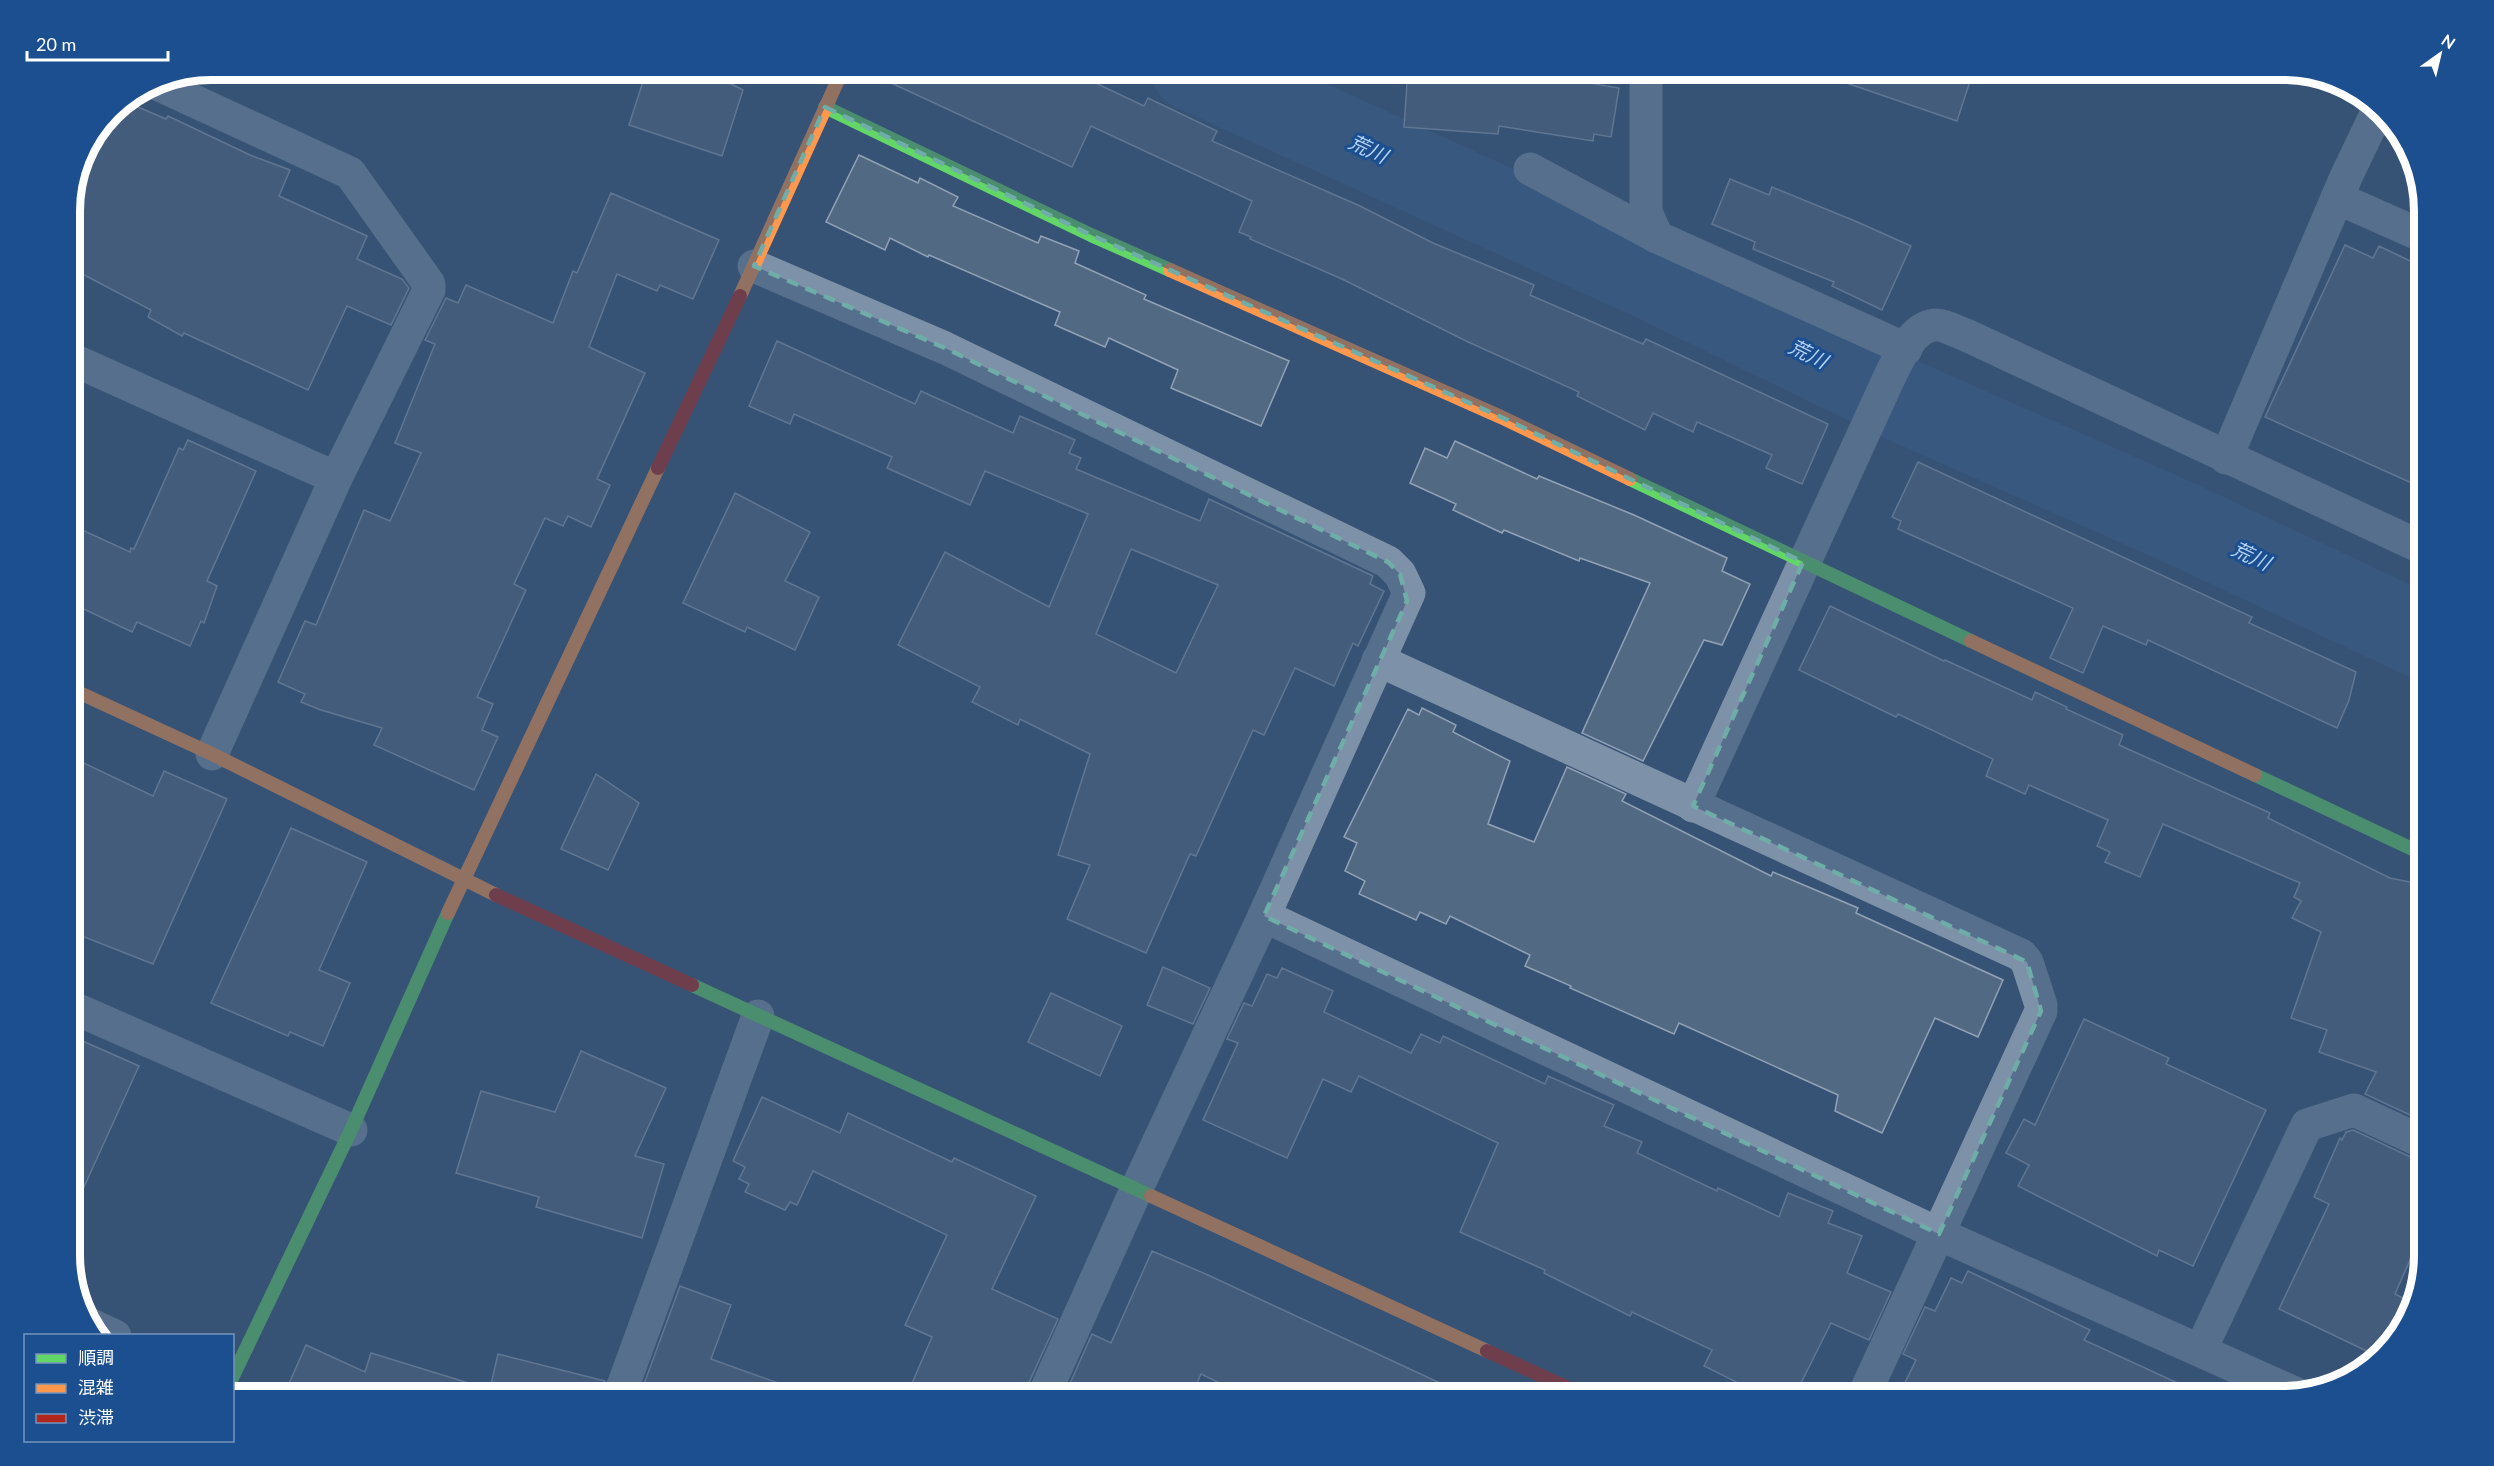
<svg xmlns="http://www.w3.org/2000/svg" width="2494" height="1466" viewBox="0 0 2494 1466" font-family="Lato,'Noto Sans JP',sans-serif">
<style>
.lines{fill:none;stroke-linecap:round;stroke-linejoin:round}
.river{stroke:#3b618d;stroke-width:84}
.building{fill:#526984;stroke:#92a2b6;stroke-width:1.5;fill-rule:evenodd}
.street{stroke:#7d92a8;stroke-width:33}
.fast{stroke:#63d668;stroke-width:14}
.slow{stroke:#ff974d;stroke-width:14}
.jam{stroke:#b3261e;stroke-width:14}
.marked{fill:none;stroke:#6fada8;stroke-width:4.5;stroke-dasharray:12 8;stroke-linejoin:round}
.labels{text-anchor:middle;stroke-width:6;stroke-linejoin:round;paint-order:stroke}
.water-label{font-size:20px;font-style:italic;fill:#b5d3f5;stroke:#1b4f8f}
.rim{fill:none;stroke:#fff;stroke-width:8}
</style>
<rect width="100%" height="100%" fill="#365274"/>
<g class="lines">
<path class="river" d="M1193 69 1651 278 1909 403 2180 523 2425 638"/>
</g>
<g class="building">
<path d="M647 69H701L743 90 722 156 629 125Z"/>
<path d="M861 69H1066L1144 106 1148 98 1217 131 1212 141 1360 206 1433 243 1534 285 1530 295 1643 344 1646 339 1828 424 1802 484 1766 468 1772 455 1697 422 1693 432 1653 413 1645 430 1577 396 1579 392 1466 341 1342 279 1250 239 1251 237 1239 232 1252 201 1091 126 1072 167Z"/>
<path d="M1408 69H1506L1619 88 1611 137 1594 134 1593 141 1499 126 1498 134 1404 127Z"/>
<path d="M1824 69H1974L1957 121 1823 75Z"/>
<path d="M124 101 166 119 168 116 250 155 290 170 279 196 367 236 357 259 402 279 409 288 391 325 347 306 308 390 184 333 182 336 148 317 151 310 69 267V201L80 156 111 110Z"/>
<path d="M859 155 918 183 920 178 958 197 953 206 1038 243 1041 236 1079 251 1075 263 1146 295 1144 299 1289 361 1261 426 1171 388 1178 370 1109 338 1105 347 1055 325 1060 312 929 255 928 257 890 238 885 250 826 222Z"/>
<path d="M1730 179 1769 195 1772 187 1855 221 1911 246 1882 310 1832 286 1834 282 1753 249 1755 242 1712 224Z"/>
<path d="M611 193 719 240 693 299 660 285 657 291 617 274 589 347 645 373 597 479 610 485 591 527 568 516 563 526 545 518 514 584 526 590 477 697 493 704 482 730 498 737 474 790 374 745 382 728 321 710 301 702 305 694 278 682 305 621 316 625 364 510 390 521 421 453 395 443 435 344 425 340 446 298 458 303 466 285 553 323 573 271 577 273Z"/>
<path d="M2345 245 2373 258 2379 246 2425 268V489L2265 417Z"/>
<path d="M777 341 915 404 921 391 1013 433 1020 416 1075 440 1069 453 1081 458 1076 469 1200 521 1209 499 1373 576 1370 584 1384 591 1358 646 1353 643 1334 686 1295 668 1264 735 1253 730 1196 856 1190 854 1146 953 1067 919 1090 865 1058 855 1090 754 1020 719 1018 725 972 702 980 687 898 645 945 552 1049 607 1088 514 985 471 970 505 887 468 892 457 794 414 790 424 749 406ZM1131 549 1218 585 1176 673 1096 634Z"/>
<path d="M188 440 256 471 207 581 217 586 204 623 201 621 190 646 137 622 132 632 69 602V524L130 552 131 548 134 549 179 448 183 450Z"/>
<path d="M1455 441 1537 479 1539 476 1634 515 1727 558 1722 571 1750 584 1722 645 1704 640 1643 761 1582 733 1650 583 1580 558 1579 561 1504 530 1502 533 1453 510 1456 504 1410 483 1425 448 1447 458Z"/>
<path d="M1918 462 2252 617 2249 623 2356 672 2349 700 2337 728 2148 640 2146 645 2103 626 2083 673 2050 658 2073 608 1898 529 1901 521 1892 517Z"/>
<path d="M735 493 810 532 785 581 819 597 795 650 747 627 745 632 683 603Z"/>
<path d="M1830 606 1944 661 1945 660 2032 700 2035 692 2067 707 2066 709 2123 735 2119 745 2270 813 2268 818 2390 878 2425 885V1122L2365 1094 2376 1072 2319 1052 2327 1030 2291 1018 2321 932 2292 918 2301 901 2294 897 2300 883 2163 824 2140 877 2105 862 2110 852 2097 846 2108 820 2029 785 2025 794 1986 776 1993 759 1898 714 1896 717 1799 670Z"/>
<path d="M1422 708 1456 725 1453 732 1510 761 1488 824 1534 842 1567 767 1626 794 1622 801 1771 876 1773 872 1858 908 1856 913 2003 980 1978 1037 1935 1018 1882 1133 1835 1111 1838 1095 1679 1023 1674 1034 1570 988 1571 986 1525 966 1530 955 1450 916 1446 924 1420 912 1416 920 1359 894 1365 881 1345 871 1357 843 1344 837 1408 709 1419 715Z"/>
<path d="M69 756 153 796 164 771 227 799 153 964 69 931Z"/>
<path d="M596 774 639 803 608 870 561 849Z"/>
<path d="M291 828 367 862 319 970 350 983 323 1046 290 1032 288 1036 211 1003Z"/>
<path d="M1163 967 1210 988 1193 1024 1147 1005Z"/>
<path d="M1282 968 1333 991 1324 1012 1411 1053 1421 1034 1440 1043 1443 1036 1545 1084 1548 1076 1614 1105 1604 1126 1642 1142 1637 1153 1717 1191 1718 1188 1779 1217 1788 1193 1833 1211 1828 1223 1862 1236 1847 1273 1891 1292 1869 1340 1831 1323 1794 1397H1766L1704 1366 1712 1350 1632 1312 1630 1316 1544 1273 1545 1270 1460 1232 1498 1143 1359 1076 1351 1092 1323 1079 1287 1158 1203 1120 1238 1043 1227 1039 1244 1003 1252 1006 1267 974 1277 978Z"/>
<path d="M1051 993 1122 1026 1100 1076 1028 1042Z"/>
<path d="M2084 1019 2169 1058 2166 1064 2266 1110 2193 1266 2159 1250 2157 1256 2018 1186 2029 1165 2006 1153 2024 1119 2035 1125Z"/>
<path d="M69 1035 139 1066 69 1220Z"/>
<path d="M581 1051 666 1088 635 1156 664 1164 642 1238 536 1207 539 1197 456 1173 481 1091 555 1112Z"/>
<path d="M762 1097 840 1133 848 1113 952 1162 954 1158 1036 1196 992 1289 1058 1319 1026 1389 1025 1397H906L932 1337 905 1325 947 1235 813 1171 797 1205 790 1202 785 1210 745 1192 749 1184 739 1179 745 1167 733 1161Z"/>
<path d="M2353 1130 2417 1160 2425 1161V1226L2395 1294 2412 1303 2406 1326 2377 1356 2279 1309 2329 1204 2314 1197 2340 1138 2342 1140 2346 1132Z"/>
<path d="M1152 1251 1208 1275 1470 1397H1321L1289 1383 1283 1397H1249L1201 1374 1191 1397H1064L1092 1334 1111 1343Z"/>
<path d="M1968 1271 2090 1330 2084 1340 2208 1397H1898L1916 1360 1903 1354 1925 1307 1935 1311 1951 1278 1962 1283Z"/>
<path d="M680 1286 731 1305 711 1359 803 1392 802 1397H680L644 1384Z"/>
<path d="M306 1345 365 1372 371 1353 485 1388 483 1397H283Z"/>
<path d="M498 1354 605 1381 601 1397H488Z"/>
</g>
<g class="lines">
<g class="street">
<path d="M1646 69V212L1657 237 1906 349"/>
<path d="M153 82 350 173 429 284V290L336 478 212 754"/>
<path d="M1530 169 1657 237"/>
<path d="M2337 198 2425 237"/>
<path d="M754 266 945 348 1388 562 1400 574 1409 593 1264 916 1137 1188 1043 1397"/>
<path d="M69 358 336 478"/>
<path d="M2226 458 2346 177 2378 110"/>
<path d="M1378 660 2021 955 2027 962 2041 1005V1011L1863 1397"/>
<path d="M1693 806 1889 378C1898 360 1911 328 1934 325 1943 324 1957 332 1966 335L2425 549"/>
<path d="M1264 916 1939 1234 2297 1394"/>
<path d="M69 1006 351 1130"/>
<path d="M89 1324 115 1336"/>
<path d="M2201 1349 2307 1125 2354 1110 2425 1143"/>
<path d="M619 1397 758 1016"/>
</g>
<g class="fast">
<path d="M825 107 1091 235 1170 270"/>
<path d="M1630 479 1971 641"/>
<path d="M2255 775 2425 855"/>
<path d="M692 985 1151 1196"/>
<path d="M232 1378 351 1130 448 913"/>
</g>
<g class="slow">
<path d="M1170 270 1501 417 1630 479"/>
<path d="M740 296 843 69"/>
<path d="M1971 641 2255 775"/>
<path d="M69 688 212 754 496 895"/>
<path d="M448 913 658 468"/>
<path d="M1151 1196 1487 1351"/>
</g>
<g class="jam">
<path d="M658 468 740 296"/>
<path d="M496 895 692 985"/>
<path d="M1487 1351 1588 1397"/>
</g>
</g>
<path d="M0 0H2494V1466H0ZM825 107 1091 235 1501 417 1803 562 1693 806 2027 962 2041 1011 1939 1234 1264 916 1407 601 1400 574 1388 562 945 348 754 266Z" fill="#365274" fill-opacity=".55" fill-rule="evenodd"/>
<path class="marked" d="M825 107 1091 235 1501 417 1803 562 1693 806 2027 962 2041 1011 1939 1234 1264 916 1407 601 1400 574 1388 562 945 348 754 266Z"/>
<g class="labels">
<g class="water-label">
<text transform="translate(1368 149) rotate(25)" y="7">荒川</text>
<text transform="translate(1808 354) rotate(26)" y="7">荒川</text>
<text transform="translate(2251 556) rotate(25)" y="7">荒川</text>
</g>
</g>
<path d="M0 0H2494V1466H0ZM211 80H2283A131 131 0 0 1 2414 211V1255A131 131 0 0 1 2283 1386H211A131 131 0 0 1 80 1255V211A131 131 0 0 1 211 80Z" fill="#1b4f8f" fill-rule="evenodd"/>
<path class="rim" d="M211 80H2283A131 131 0 0 1 2414 211V1255A131 131 0 0 1 2283 1386H211A131 131 0 0 1 80 1255V211A131 131 0 0 1 211 80Z"/>
<rect x="24" y="1334" width="210" height="108" fill="#1b4f8f" stroke="#7695bc" stroke-width="1.5"/>
<rect x="36" y="1354" width="30" height="9" fill="#63d668" stroke="#7695bc" stroke-width="1.5"/>
<text x="78" y="1364" font-size="18" fill="#ffffff">順調</text>
<rect x="36" y="1384" width="30" height="9" fill="#ff974d" stroke="#7695bc" stroke-width="1.5"/>
<text x="78" y="1394" font-size="18" fill="#ffffff">混雑</text>
<rect x="36" y="1414" width="30" height="9" fill="#b3261e" stroke="#7695bc" stroke-width="1.5"/>
<text x="78" y="1424" font-size="18" fill="#ffffff">渋滞</text>
<g transform="translate(2440 54) rotate(34)" stroke="#1b4f8f" stroke-width="4.5" paint-order="stroke">
<path d="M0-4.5L10 22L0 15L-10 22Z" fill="#ffffff"/>
<text y="-9" font-size="16" font-weight="bold" text-anchor="middle" fill="#ffffff">N</text>
</g>
<path d="M27 51v9h141v-9" fill="none" stroke="#ffffff" stroke-width="3"/>
<text x="36" y="51" font-size="18" fill="#ffffff" stroke="#1b4f8f" stroke-width="4.5" paint-order="stroke">20 m</text>
</svg>
